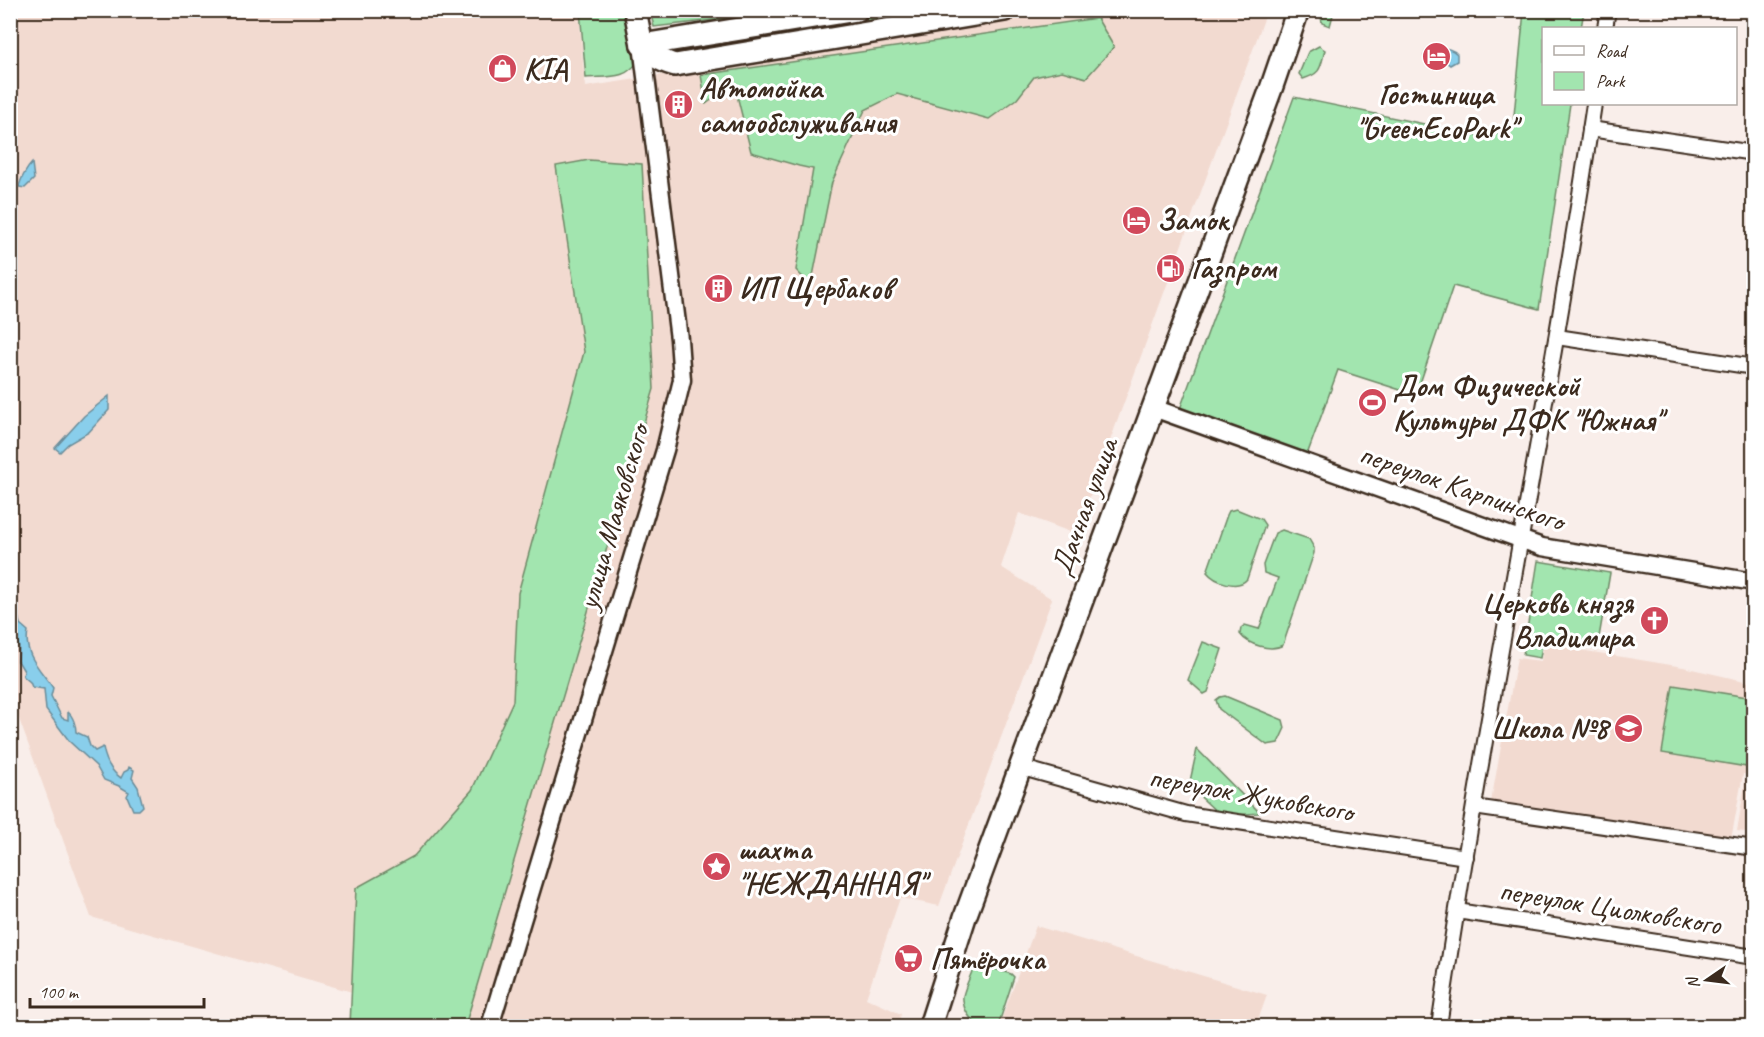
<svg xmlns="http://www.w3.org/2000/svg" width="1764" height="1037" viewBox="0 0 1764 1037" font-family="Caveat,sans-serif">
<style>
.built{fill:#f2dad0}
.green{fill:#a2e5af;stroke:#6e8866;stroke-width:1.5}
.water{fill:#89ceeb;stroke:#6a8c99;stroke-width:1.5}
.lines{fill:none;stroke-linecap:round;stroke-linejoin:round}
.minor-casing{stroke:#3b2a1e;stroke-width:18}
.tertiary-casing{stroke:#3b2a1e;stroke-width:21}
.primary-casing{stroke:#3b2a1e;stroke-width:26}
.minor{stroke:#fff;stroke-width:14}
.tertiary{stroke:#fff;stroke-width:16}
.primary{stroke:#fff;stroke-width:21}
.labels{text-anchor:middle;stroke-width:6;stroke-linejoin:round;paint-order:stroke}
.poi-label{font-size:30px;font-weight:bold;fill:#3b2a1e;stroke:#fff;text-anchor:start}
.street-label{font-size:30px;fill:#3b2a1e;stroke:#fff}
</style>
<rect width="100%" height="100%" fill="#f9eeea"/>
<filter id="ink" filterUnits="userSpaceOnUse"><feTurbulence type="fractalNoise" baseFrequency=".0167" numOctaves="2"/><feDisplacementMap in="SourceGraphic" scale="12" xChannelSelector="R" yChannelSelector="G"/><feConvolveMatrix kernelMatrix="1 2 1 2 8 2 1 2 1" color-interpolation-filters="sRGB"/></filter>
<g filter="url(#ink)">
<g class="built">
<path d="M11 11H579L585 87 1071 11H1267L1076 534 1019 513 1001 567 1052 599 939 906 900 898 866 998 901 1014 898 1026H470L91 917 11 697Z"/>
<path d="M1544 644 1683 667 1753 683V775L1743 774 1731 840 1491 802 1517 658 1541 661Z"/>
<path d="M1746 777 1753 778V833L1737 831Z"/>
<path d="M1036 926 1267 995 1256 1026H999Z"/>
</g>
<g class="green">
<path d="M1320 10 1334 11 1330 26 1322 23Z"/>
<path d="M580 11H623L638 60C628 80 607 76 586 78Z"/>
<path d="M650 11V10L735 11 731 18 654 27Z"/>
<path d="M887 11H953L680 55 679 45Z"/>
<path d="M1524 11H1584L1581 28H1544V104H1570L1539 309 1453 286 1416 395 1338 370 1307 455 1180 409 1294 97 1487 137 1513 126Z"/>
<path d="M1097 18 1114 47 1086 78 1062 71 1034 77 1017 99 989 119 897 94 865 110 832 182 811 286 796 270 813 169 799 166 751 152 734 83 706 104 701 75Z"/>
<path d="M1319 46 1325 50C1320 68 1322 73 1303 79L1299 74 1308 52Z"/>
<path d="M589 160 642 164 654 389 465 1026H350L356 888 414 856 472 790 513 701 518 593 584 352 556 166Z"/>
<path d="M1236 509 1261 519 1265 525 1247 579C1238 590 1215 582 1207 572L1227 515 1229 511Z"/>
<path d="M1282 530 1309 539 1314 548V553L1283 645C1271 652 1248 645 1240 634L1241 628 1245 625 1259 629 1278 578 1264 573 1263 565 1275 533Z"/>
<path d="M1538 561 1610 573 1597 649 1543 640 1540 658 1523 655Z"/>
<path d="M1203 642 1222 649 1208 692 1204 694 1188 680Z"/>
<path d="M1673 685 1753 698V768L1662 753Z"/>
<path d="M1225 696 1283 720 1285 728 1278 743 1267 745 1219 709 1216 700 1220 697Z"/>
<path d="M1197 749 1260 813 1221 816 1189 786Z"/>
<path d="M982 965 1011 974 1014 977 998 1026C993 1026 988 1027 983 1026 971 1024 962 1008 963 996 965 987 970 977 973 969Z"/>
</g>
<g class="water">
<path d="M1428 48C1437 47 1451 47 1457 54V61L1450 65 1442 59 1433 62 1431 57 1424 56Z"/>
<path d="M32 163 34 179 25 188 19 187C20 180 27 168 32 163Z"/>
<path d="M109 396V410L89 432 68 444 60 452 55 448 84 416Z"/>
<path d="M14 600 20 624 28 631C23 655 41 670 53 688L51 696 62 718 68 720V712C73 716 76 726 76 732L87 737 90 746 95 751 103 747C105 759 110 771 121 778L124 772 128 770 129 767 134 770 132 778 138 787 143 806 139 810H133L127 796 129 792 119 786 104 780 96 766 70 742 46 710 44 689 32 687 30 682 23 676 24 671 18 661 19 647 11 624V602Z"/>
</g>
<g class="lines">
<defs>
<g id="minor">
<path d="M1605 28 1608 10"/>
<path d="M1590 129 1754 153"/>
<path d="M1557 337 1754 367"/>
<path d="M1030 770 1186 814 1466 857"/>
<path d="M1474 807 1754 848"/>
<path d="M1457 911 1754 957"/>
<path d="M1439 1026C1484 718 1548 412 1594 104"/>
</g>
<g id="tertiary">
<path d="M1162 411 1542 547 1754 582"/>
<path d="M490 1026 665 450 682 380 679 339 642 45"/>
</g>
<g id="primary">
<path d="M635 10 642 45"/>
<path d="M857 10 642 45C652 56 661 61 675 65L1005 10"/>
<path d="M930 1026 965 917 1272 86 1298 10"/>
</g>
</defs>
<use href="#minor" class="minor-casing"/>
<use href="#tertiary" class="tertiary-casing"/>
<use href="#primary" class="primary-casing"/>
<use href="#minor" class="minor"/>
<use href="#tertiary" class="tertiary"/>
<use href="#primary" class="primary"/>
</g>
</g>
<defs>
<symbol id="hotel-disc" viewBox="-11 -11 22 22"><circle r="9.5" fill="#d1495b" stroke="#fff"/><path d="M-6-4.5h1.5V1H6V5H4.5V3h-9V5H-6ZM-4 0a1.8 1.8 0 1 1 3.6 0ZM.5 0V-2.5h3Q6-2.5 6 0Z" fill="#fff"/></symbol>
<symbol id="shop-disc" viewBox="-11 -11 22 22"><circle r="9.5" fill="#d1495b" stroke="#fff"/><path d="M-5-2.5h2.3a2.7 3.5 0 0 1 5.4 0H5L5.5 6h-11ZM-1.5-2.5h3a1.5 2.3 0 0 0-3 0Z" fill="#fff"/></symbol>
<symbol id="building-disc" viewBox="-11 -11 22 22"><circle r="9.5" fill="#d1495b" stroke="#fff"/><path d="M-4-6H4V6H1V3H-1V6H-4ZM-2.5-4.3h1.7v1.8h-1.7ZM.8-4.3h1.7v1.8H.8ZM-2.5-1h1.7V.8h-1.7ZM.8-1h1.7V.8H.8Z" fill="#fff"/></symbol>
<symbol id="fuel-disc" viewBox="-11 -11 22 22"><circle r="9.5" fill="#d1495b" stroke="#fff"/><path d="M-5.5-6h7V0h2V4h1.3V-2.5L3-4.5l.8-.8L6-3V5H2.5V1h-1V6h-7ZM-4.2-4.7v3.2H.2V-4.7Z" fill="#fff"/></symbol>
<symbol id="stadium-disc" viewBox="-11 -11 22 22"><circle r="9.5" fill="#d1495b" stroke="#fff"/><path d="M0-5a6.5 5 0 1 0 0 10a6.5 5 0 1 0 0-10ZM-3.5-1.8h7v3.6h-7Z" fill="#fff"/></symbol>
<symbol id="church-disc" viewBox="-11 -11 22 22"><circle r="9.5" fill="#d1495b" stroke="#fff"/><path d="M-1.2-6h2.4v3.5h3.3v2.4h-3.3V6h-2.4V-.1h-3.3v-2.4h3.3Z" fill="#fff"/></symbol>
<symbol id="school-disc" viewBox="-11 -11 22 22"><circle r="9.5" fill="#d1495b" stroke="#fff"/><path d="M0-5L7-2L0 1L-7-2ZM-4 1L0 2.5L4 1V4Q0 6-4 4Z" fill="#fff"/></symbol>
<symbol id="sight-disc" viewBox="-11 -11 22 22"><circle r="9.5" fill="#d1495b" stroke="#fff"/><path d="M0-6L1.8-2.2L6-1.7L2.9 1.2L3.7 5.4L0 3.3L-3.7 5.4L-2.9 1.2L-6-1.7L-1.8-2.2Z" fill="#fff"/></symbol>
<symbol id="supermarket-disc" viewBox="-11 -11 22 22"><circle r="9.5" fill="#d1495b" stroke="#fff"/><path d="M-6-5.5h2.5l.6 2H6L4.5 2H-2.5L-4.4-4H-6ZM-1.5 3.2a1.3 1.3 0 1 0 .1 0ZM3 3.2a1.3 1.3 0 1 0 .1 0Z" fill="#fff"/></symbol>
</defs>
<g fill-rule="evenodd">
<use href="#hotel-disc" x="1420" y="40" width="33" height="33"/>
<use href="#shop-disc" x="486" y="52" width="33" height="33"/>
<use href="#building-disc" x="662" y="88" width="33" height="33"/>
<use href="#hotel-disc" x="1120" y="204" width="33" height="33"/>
<use href="#fuel-disc" x="1154" y="252" width="33" height="33"/>
<use href="#building-disc" x="702" y="272" width="33" height="33"/>
<use href="#stadium-disc" x="1356" y="386" width="33" height="33"/>
<use href="#church-disc" x="1638" y="604" width="33" height="33"/>
<use href="#school-disc" x="1612" y="712" width="33" height="33"/>
<use href="#sight-disc" x="700" y="850" width="33" height="33"/>
<use href="#supermarket-disc" x="892" y="942" width="33" height="33"/>
</g>
<g class="labels">
<g class="poi-label">
<text x="524" y="79">KIA</text>
<text x="699" y="98">Автомойка<tspan x="699" dy="34">самообслуживания</tspan></text>
<text x="1436" y="104" text-anchor="middle">Гостиница<tspan x="1436" dy="34">"GreenEcoPark"</tspan></text>
<text x="1157" y="230">Замок</text>
<text x="1191" y="278">Газпром</text>
<text x="739" y="298">ИП Щербаков</text>
<text x="1393" y="396">Дом Физической<tspan x="1393" dy="34">Культуры ДФК "Южная"</tspan></text>
<text x="1633" y="613" text-anchor="end">Церковь князя<tspan x="1633" dy="34">Владимира</tspan></text>
<text x="1608" y="738" text-anchor="end">Школа №8</text>
<text x="738" y="859">шахта<tspan x="738" dy="34">"НЕЖДАННАЯ"</tspan></text>
<text x="930" y="969">Пятёрочка</text>
</g>
<g class="street-label">
<text transform="translate(1462 487) rotate(19)" y="10">переулок Карпинского</text>
<text transform="translate(1084 507) rotate(-70)" y="10">Дачная улица</text>
<text transform="translate(613 517) rotate(-74)" y="10">улица Маяковского</text>
<text transform="translate(1251 794) rotate(10)" y="10">переулок Жуковского</text>
<text transform="translate(1610 907) rotate(9)" y="10">переулок Циолковского</text>
</g>
</g>
<rect width="1764" height="1037" fill="none" stroke="#fff" stroke-width="36"/>
<rect x="18" y="18" width="1728" height="1001" fill="none" stroke="#3b2a1e" stroke-width="2" filter="url(#ink)"/>
<rect x="1542" y="27" width="195" height="78" fill="#ffffff" stroke="#b1aaa5" stroke-width="1.5"/>
<rect x="1554" y="46" width="30" height="9" fill="#ffffff" stroke="#b1aaa5" stroke-width="1.5"/>
<text x="1596" y="57" font-size="18" fill="#3b2a1e">Road</text>
<rect x="1554" y="72" width="30" height="18" fill="#a2e5af" stroke="#b1aaa5" stroke-width="1.5"/>
<text x="1596" y="87" font-size="18" fill="#3b2a1e">Park</text>
<g transform="translate(1707 980) rotate(256)" stroke="#ffffff" stroke-width="4.5" paint-order="stroke">
<path d="M0-4.5L10 22L0 15L-10 22Z" fill="#3b2a1e"/>
<text y="-9" font-size="16" font-weight="bold" text-anchor="middle" fill="#3b2a1e">N</text>
</g>
<path d="M30 998v9h174v-9" fill="none" stroke="#3b2a1e" stroke-width="3"/>
<text x="39" y="998" font-size="18" fill="#3b2a1e" stroke="#ffffff" stroke-width="4.5" paint-order="stroke">100 m</text>
</svg>
